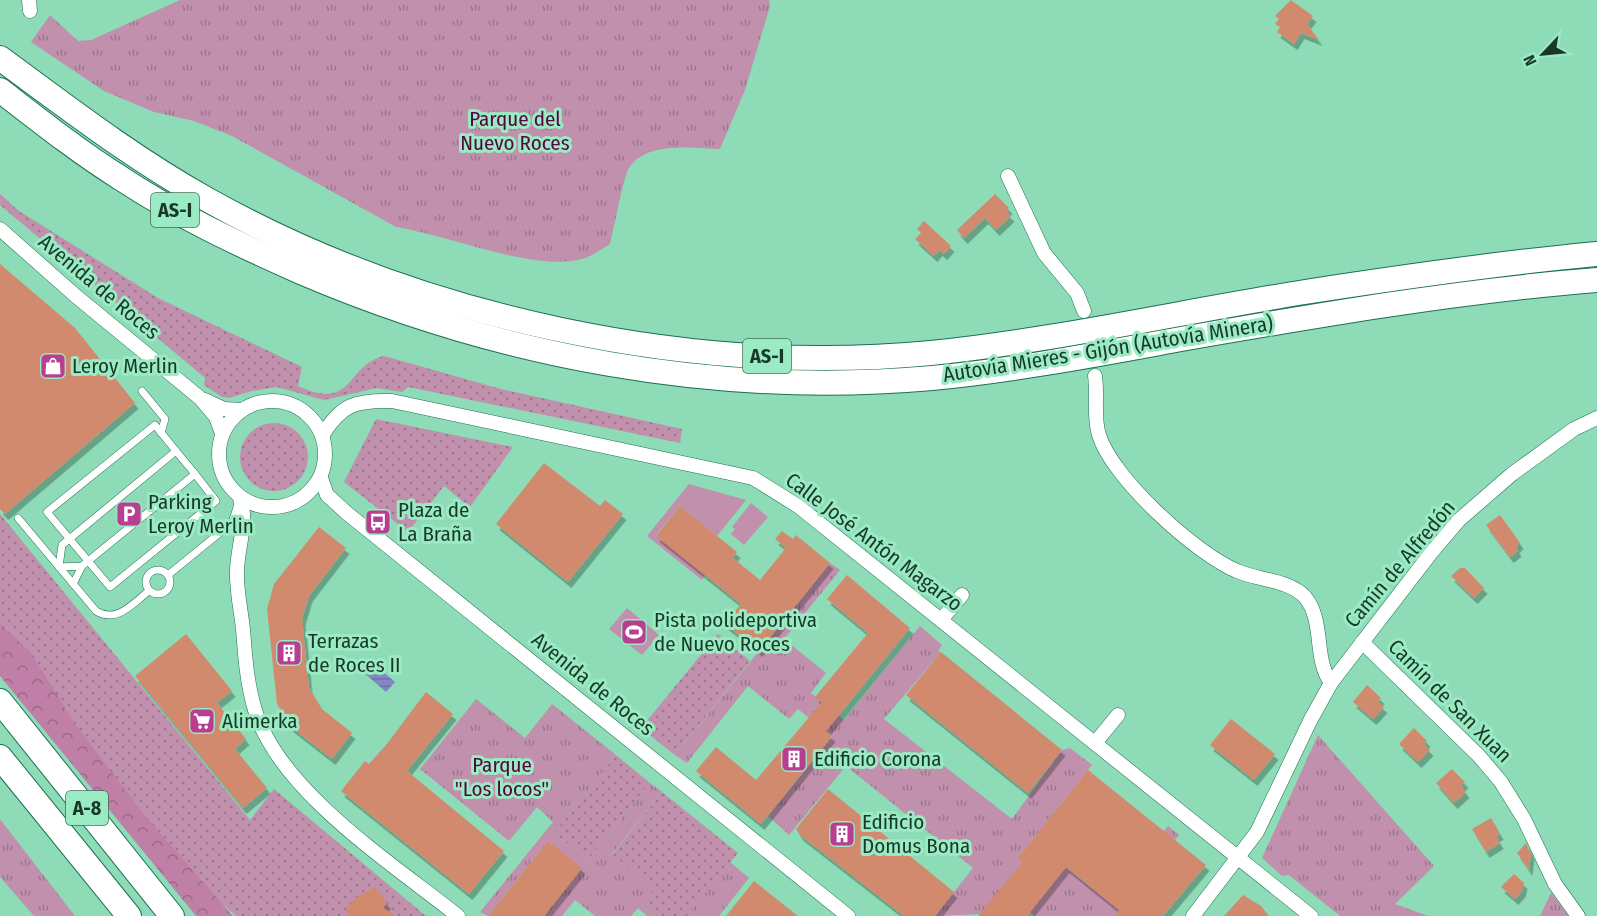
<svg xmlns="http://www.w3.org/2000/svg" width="1597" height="916" viewBox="0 0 1597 916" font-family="'Fira Sans Condensed',sans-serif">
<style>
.grass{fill:url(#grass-dots)}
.forest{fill:url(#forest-crowns)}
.park{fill:url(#park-tufts)}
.garden{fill:#c190ad}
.water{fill:url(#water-rules)}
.building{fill:#d18a6e;filter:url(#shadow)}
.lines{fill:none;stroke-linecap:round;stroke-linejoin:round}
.service-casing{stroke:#1b7050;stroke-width:8}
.minor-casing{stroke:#1b7050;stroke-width:15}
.motorway-casing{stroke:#1b7050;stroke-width:26}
.service{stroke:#fff;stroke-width:7}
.minor{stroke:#fff;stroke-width:14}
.motorway{stroke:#fff;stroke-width:24}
.labels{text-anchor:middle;stroke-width:6;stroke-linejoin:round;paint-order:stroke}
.shield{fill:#9aeac3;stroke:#3f6e58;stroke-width:1.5}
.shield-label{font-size:20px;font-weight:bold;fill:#18392a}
.park-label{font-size:21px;fill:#560440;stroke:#9aeac3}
.street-label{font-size:21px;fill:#18392a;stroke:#9aeac3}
.poi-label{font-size:21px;fill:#18392a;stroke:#9aeac3;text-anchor:start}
</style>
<defs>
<pattern id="grass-dots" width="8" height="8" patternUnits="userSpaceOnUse" patternTransform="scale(1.5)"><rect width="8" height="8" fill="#c190ad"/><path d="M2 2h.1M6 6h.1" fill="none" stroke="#9c778d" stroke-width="1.8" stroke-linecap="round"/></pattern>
<pattern id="forest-crowns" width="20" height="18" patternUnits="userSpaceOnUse" patternTransform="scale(1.5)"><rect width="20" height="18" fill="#c07fa7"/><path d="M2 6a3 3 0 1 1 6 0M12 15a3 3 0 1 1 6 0" fill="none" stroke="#9b6988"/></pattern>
<pattern id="park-tufts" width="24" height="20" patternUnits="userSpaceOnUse" patternTransform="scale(1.5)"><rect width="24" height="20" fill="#c190ad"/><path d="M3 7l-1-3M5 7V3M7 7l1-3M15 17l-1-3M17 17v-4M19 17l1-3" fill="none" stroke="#9c778d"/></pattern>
<pattern id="water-rules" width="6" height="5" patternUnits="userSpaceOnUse" patternTransform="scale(1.5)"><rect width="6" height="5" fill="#8586c6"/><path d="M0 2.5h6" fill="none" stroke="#6c6fa1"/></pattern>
<filter id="shadow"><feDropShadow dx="3.5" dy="6" stdDeviation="0" flood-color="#0004"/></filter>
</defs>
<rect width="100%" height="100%" fill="#8ddcb7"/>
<g class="grass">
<path d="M0 194 19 211 158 298 302 367 298 386C355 412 345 365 384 356L501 389 682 429 680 443 408 387 402 392 377 388 324 400 277 387 252 391 229 398 222 397 204 385 205 378 0 205Z"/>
<path d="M376 419 513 447 470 507 444 486 408 532 344 482Z"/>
<circle cx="274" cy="457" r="34"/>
<path d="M0 514 250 820 274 789 426 916H236L198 882 0 640Z"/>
<path d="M718 634 750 661 675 755 641 728Z"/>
<path d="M616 755 650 783 588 860 554 833Z"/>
<path d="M662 792 738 853 687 916H655L641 904 653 888 612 855Z"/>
</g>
<path class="forest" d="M0 624 31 653 75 724 146 817 233 916H196L0 676Z"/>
<g class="park">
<path d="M180 0H769L770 6 745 90 720 149C693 148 646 141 629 168 623 178 614 229 610 244 602 249 591 257 582 259 535 272 448 235 396 227L232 136 194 121 154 112 104 91 31 42 50 15 78 41 91 40Z"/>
<path d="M830 563 840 570 784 639 826 673 811 693 844 720 920 626 942 645 938 651 941 652 884 719 1012 819 1062 750 1070 748 1092 765 1017 859 1050 886 1066 867 1108 901 1168 826 1179 835 1115 916H1034L1030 912 935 916 973 868 846 766 789 835 768 816 832 737 798 709 789 719 748 686 687 763 675 755Z"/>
<path d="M476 699 525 738 552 704 616 755 554 833 588 860 650 783 662 792 612 854 654 888 641 904 655 916H647L638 908 631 916H595L575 900 562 916H544L581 869 548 841 488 916 480 912 553 822 537 807 509 841 420 769Z"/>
<path d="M1318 735 1434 866 1395 904 1428 916H1340L1289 875 1282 876 1262 858Z"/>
<path d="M0 819 75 916H34L0 877Z"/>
<path d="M730 862 749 878 719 916H687Z"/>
<path d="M1551 893 1569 916H1540Z"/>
</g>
<g class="garden">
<path d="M689 484 746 500 717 536 680 506 656 535 705 575 702 580 647 536Z"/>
<path d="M751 503 768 517 744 545 731 534 735 529 732 527Z"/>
<path d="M627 608 659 635 642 655 609 629Z"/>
</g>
<path class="water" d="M373 663 395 682 386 692 364 673Z"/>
<g class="building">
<path d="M1291 0 1313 16 1307 24 1319 40 1301 33 1294 44 1277 32 1280 27 1275 24 1279 19 1275 16Z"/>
<path d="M995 194 1009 208 1006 211 1011 216 996 230 985 218 964 238 957 230Z"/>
<path d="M924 221 951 246 944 254 939 250 934 256 915 239 921 233 917 229Z"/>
<path d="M0 264 75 328 135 403 5 514 0 509Z"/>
<path d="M544 463 600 506 605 500 623 514 568 582 496 524Z"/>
<path d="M680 506 737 552 733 558 760 580 786 548 775 539 782 531 793 539 796 535 830 563 759 651 725 624 741 604 656 536Z"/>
<path d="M1500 515 1520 543 1516 547 1518 551 1510 557 1486 525Z"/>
<path d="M319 527 346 548 309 596 302 619 309 688 322 709 352 733 332 759 291 727 277 704 267 609 274 584Z"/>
<path d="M1460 568H1465L1484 588 1474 598 1451 576Z"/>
<path d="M847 575 910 628 826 731 832 736 761 824 696 771 716 747 756 780 822 702 815 697 868 633 827 599Z"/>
<path d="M186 634 232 691 217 703 246 739 235 749 267 788 243 808 135 676Z"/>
<path d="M941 652 1062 750 1028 793 906 695Z"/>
<path d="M1367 685 1381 698 1378 702 1384 707 1373 719 1353 702Z"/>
<path d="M426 692 453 714 407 771 504 851 469 894 341 791 365 761 369 764 386 745Z"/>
<path d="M1231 719 1275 754 1254 780 1210 745Z"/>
<path d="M1414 728 1427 741 1424 744 1430 750 1418 762 1399 744Z"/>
<path d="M1452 769 1465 782 1461 786 1466 792 1454 803 1436 783Z"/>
<path d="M1088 770 1206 865 1163 916H1115L1119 910 1066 867 1027 916H978L1022 863 1017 859Z"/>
<path d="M828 789 954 892 935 916H904L800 835 796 829Z"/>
<path d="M1491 818 1500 834 1496 836 1500 843 1486 852 1472 829Z"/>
<path d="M548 841 582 868 544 916H488Z"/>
<path d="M1526 843 1531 854 1529 870 1517 853Z"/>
<path d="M1514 874 1524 883 1522 891 1515 899 1501 887Z"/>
<path d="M754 881 798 916H726Z"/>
<path d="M375 887 387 903 383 908 396 916H348L346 910 354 899Z"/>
<path d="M1243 895 1261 906 1269 916H1224Z"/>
</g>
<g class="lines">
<defs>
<g id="service">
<path d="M142 391 165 419 161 433"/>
<path d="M176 451 155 425 47 512 110 587 216 501 195 474"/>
<path d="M18 518 96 611C117 624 133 603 149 591"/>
<circle cx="158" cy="582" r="12"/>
<path d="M168 575 232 523 238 504"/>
<path d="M73 584 82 566 195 474 176 451 62 545 59 567 82 566"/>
</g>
<g id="minor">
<path d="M29 0 30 11"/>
<path d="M1008 176 1044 253 1077 293 1084 311"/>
<path d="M0 229 77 297 200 398 216 417 222 434"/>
<path d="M1095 376C1098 396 1093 417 1099 435 1112 478 1196 554 1237 571 1257 580 1290 580 1305 597 1325 621 1313 658 1331 683"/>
<path d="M205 400 224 409 242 410"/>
<circle cx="272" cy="454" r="53"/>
<path d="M322 436C341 404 356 400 392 401L753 478 798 506 1311 916"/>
<path d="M321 478 327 495 348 514 848 916"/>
<path d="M240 498C248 522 238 545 237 570 236 589 241 610 243 629 245 656 247 684 255 710 279 791 393 864 458 916"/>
<path d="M941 620 962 595"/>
<path d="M1362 642 1479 756 1501 782 1524 819 1555 884 1578 916"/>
<path d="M1095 743 1118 715"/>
<path d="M1193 916 1257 832 1310 721 1331 683 1431 553 1459 520 1512 474 1574 429 1597 418"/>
</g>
<g id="motorway">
<path d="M0 58C68 108 134 159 208 200 419 318 691 376 931 353 1057 340 1180 312 1305 292 1402 277 1499 263 1597 254"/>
<path d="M0 90C40 121 79 152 122 179 178 216 240 245 301 272 500 357 715 397 932 378 1016 370 1099 354 1181 339 1319 315 1458 291 1597 280"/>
<path d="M0 701 172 916"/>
<path d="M0 757 129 916"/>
</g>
</defs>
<use href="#service" class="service-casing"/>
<use href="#minor" class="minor-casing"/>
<use href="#motorway" class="motorway-casing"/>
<use href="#service" class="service"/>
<use href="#minor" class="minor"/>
<use href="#motorway" class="motorway"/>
</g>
<defs>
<symbol id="shop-square" viewBox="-11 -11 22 22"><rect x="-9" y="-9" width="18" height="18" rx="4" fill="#b83e91" stroke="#9aeac3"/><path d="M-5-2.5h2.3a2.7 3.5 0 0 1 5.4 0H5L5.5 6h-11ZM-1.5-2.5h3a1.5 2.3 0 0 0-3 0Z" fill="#fff"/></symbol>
<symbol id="parking-square" viewBox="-11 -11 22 22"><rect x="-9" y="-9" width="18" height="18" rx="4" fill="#b83e91" stroke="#9aeac3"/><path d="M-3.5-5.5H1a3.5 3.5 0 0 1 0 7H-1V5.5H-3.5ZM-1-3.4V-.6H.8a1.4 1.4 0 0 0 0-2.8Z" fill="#fff"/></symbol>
<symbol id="bus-square" viewBox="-11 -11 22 22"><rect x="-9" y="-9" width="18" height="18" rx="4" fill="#b83e91" stroke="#9aeac3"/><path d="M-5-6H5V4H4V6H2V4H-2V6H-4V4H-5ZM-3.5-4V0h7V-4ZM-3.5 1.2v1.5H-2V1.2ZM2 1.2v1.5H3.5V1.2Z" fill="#fff"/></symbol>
<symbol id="stadium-square" viewBox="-11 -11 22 22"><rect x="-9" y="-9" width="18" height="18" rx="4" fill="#b83e91" stroke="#9aeac3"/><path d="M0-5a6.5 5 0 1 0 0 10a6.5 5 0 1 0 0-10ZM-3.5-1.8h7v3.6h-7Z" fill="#fff"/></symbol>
<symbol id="building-square" viewBox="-11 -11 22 22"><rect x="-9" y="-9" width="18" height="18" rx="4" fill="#b83e91" stroke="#9aeac3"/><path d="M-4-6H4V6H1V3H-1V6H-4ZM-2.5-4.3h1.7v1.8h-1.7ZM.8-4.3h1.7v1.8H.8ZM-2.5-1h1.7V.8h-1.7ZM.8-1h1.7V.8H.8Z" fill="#fff"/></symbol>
<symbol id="supermarket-square" viewBox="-11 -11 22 22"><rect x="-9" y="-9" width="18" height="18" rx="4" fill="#b83e91" stroke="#9aeac3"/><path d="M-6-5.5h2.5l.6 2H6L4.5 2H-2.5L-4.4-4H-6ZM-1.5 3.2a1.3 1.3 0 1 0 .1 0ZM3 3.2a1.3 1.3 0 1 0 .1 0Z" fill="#fff"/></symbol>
</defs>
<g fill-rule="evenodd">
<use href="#shop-square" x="38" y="351" width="30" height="30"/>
<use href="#parking-square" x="114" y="499" width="30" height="30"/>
<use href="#bus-square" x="363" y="507" width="30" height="30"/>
<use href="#stadium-square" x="619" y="617" width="30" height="30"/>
<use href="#building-square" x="274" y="638" width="30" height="30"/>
<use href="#supermarket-square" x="187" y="706" width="30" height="30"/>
<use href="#building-square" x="779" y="744" width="30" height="30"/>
<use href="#building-square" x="827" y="819" width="30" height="30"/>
</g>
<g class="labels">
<g class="shield">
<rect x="151" y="193" width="48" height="34" rx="4.5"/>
<rect x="743" y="339" width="48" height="34" rx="4.5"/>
<rect x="66" y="791" width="42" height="34" rx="4.5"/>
</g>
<g class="shield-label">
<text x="175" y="217">AS-I</text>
<text x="767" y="363">AS-I</text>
<text x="87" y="815">A-8</text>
</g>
<g class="park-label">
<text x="515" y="126">Parque del<tspan x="515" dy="24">Nuevo Roces</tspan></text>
<text x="502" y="772">Parque<tspan x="502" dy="24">"Los locos"</tspan></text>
</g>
<g class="street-label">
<text transform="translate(99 287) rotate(40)" y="7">Avenida de Roces</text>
<text transform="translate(1108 349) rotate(-9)" y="7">Autovía Mieres - Gijón (Autovía Minera)</text>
<text transform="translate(874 542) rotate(37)" y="7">Calle José Antón Magarzo</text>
<text transform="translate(1400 564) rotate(-50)" y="7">Camín de Alfredón</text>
<text transform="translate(593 684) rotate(39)" y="7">Avenida de Roces</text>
<text transform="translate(1450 701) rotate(45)" y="7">Camín de San Xuan</text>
</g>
<g class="poi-label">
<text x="72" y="373">Leroy Merlin</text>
<text x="148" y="509">Parking<tspan x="148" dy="24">Leroy Merlin</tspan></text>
<text x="398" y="517">Plaza de<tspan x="398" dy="24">La Braña</tspan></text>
<text x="654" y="627">Pista polideportiva<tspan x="654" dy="24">de Nuevo Roces</tspan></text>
<text x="308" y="648">Terrazas<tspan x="308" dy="24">de Roces II</tspan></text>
<text x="222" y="728">Alimerka</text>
<text x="814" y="766">Edificio Corona</text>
<text x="862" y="829">Edificio<tspan x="862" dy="24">Domus Bona</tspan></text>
</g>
</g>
<g transform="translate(1543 54) rotate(244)" stroke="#9aeac3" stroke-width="4.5" paint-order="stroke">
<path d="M0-4.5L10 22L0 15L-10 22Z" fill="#18392a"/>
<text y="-9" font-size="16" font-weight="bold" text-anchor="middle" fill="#18392a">N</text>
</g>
</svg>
